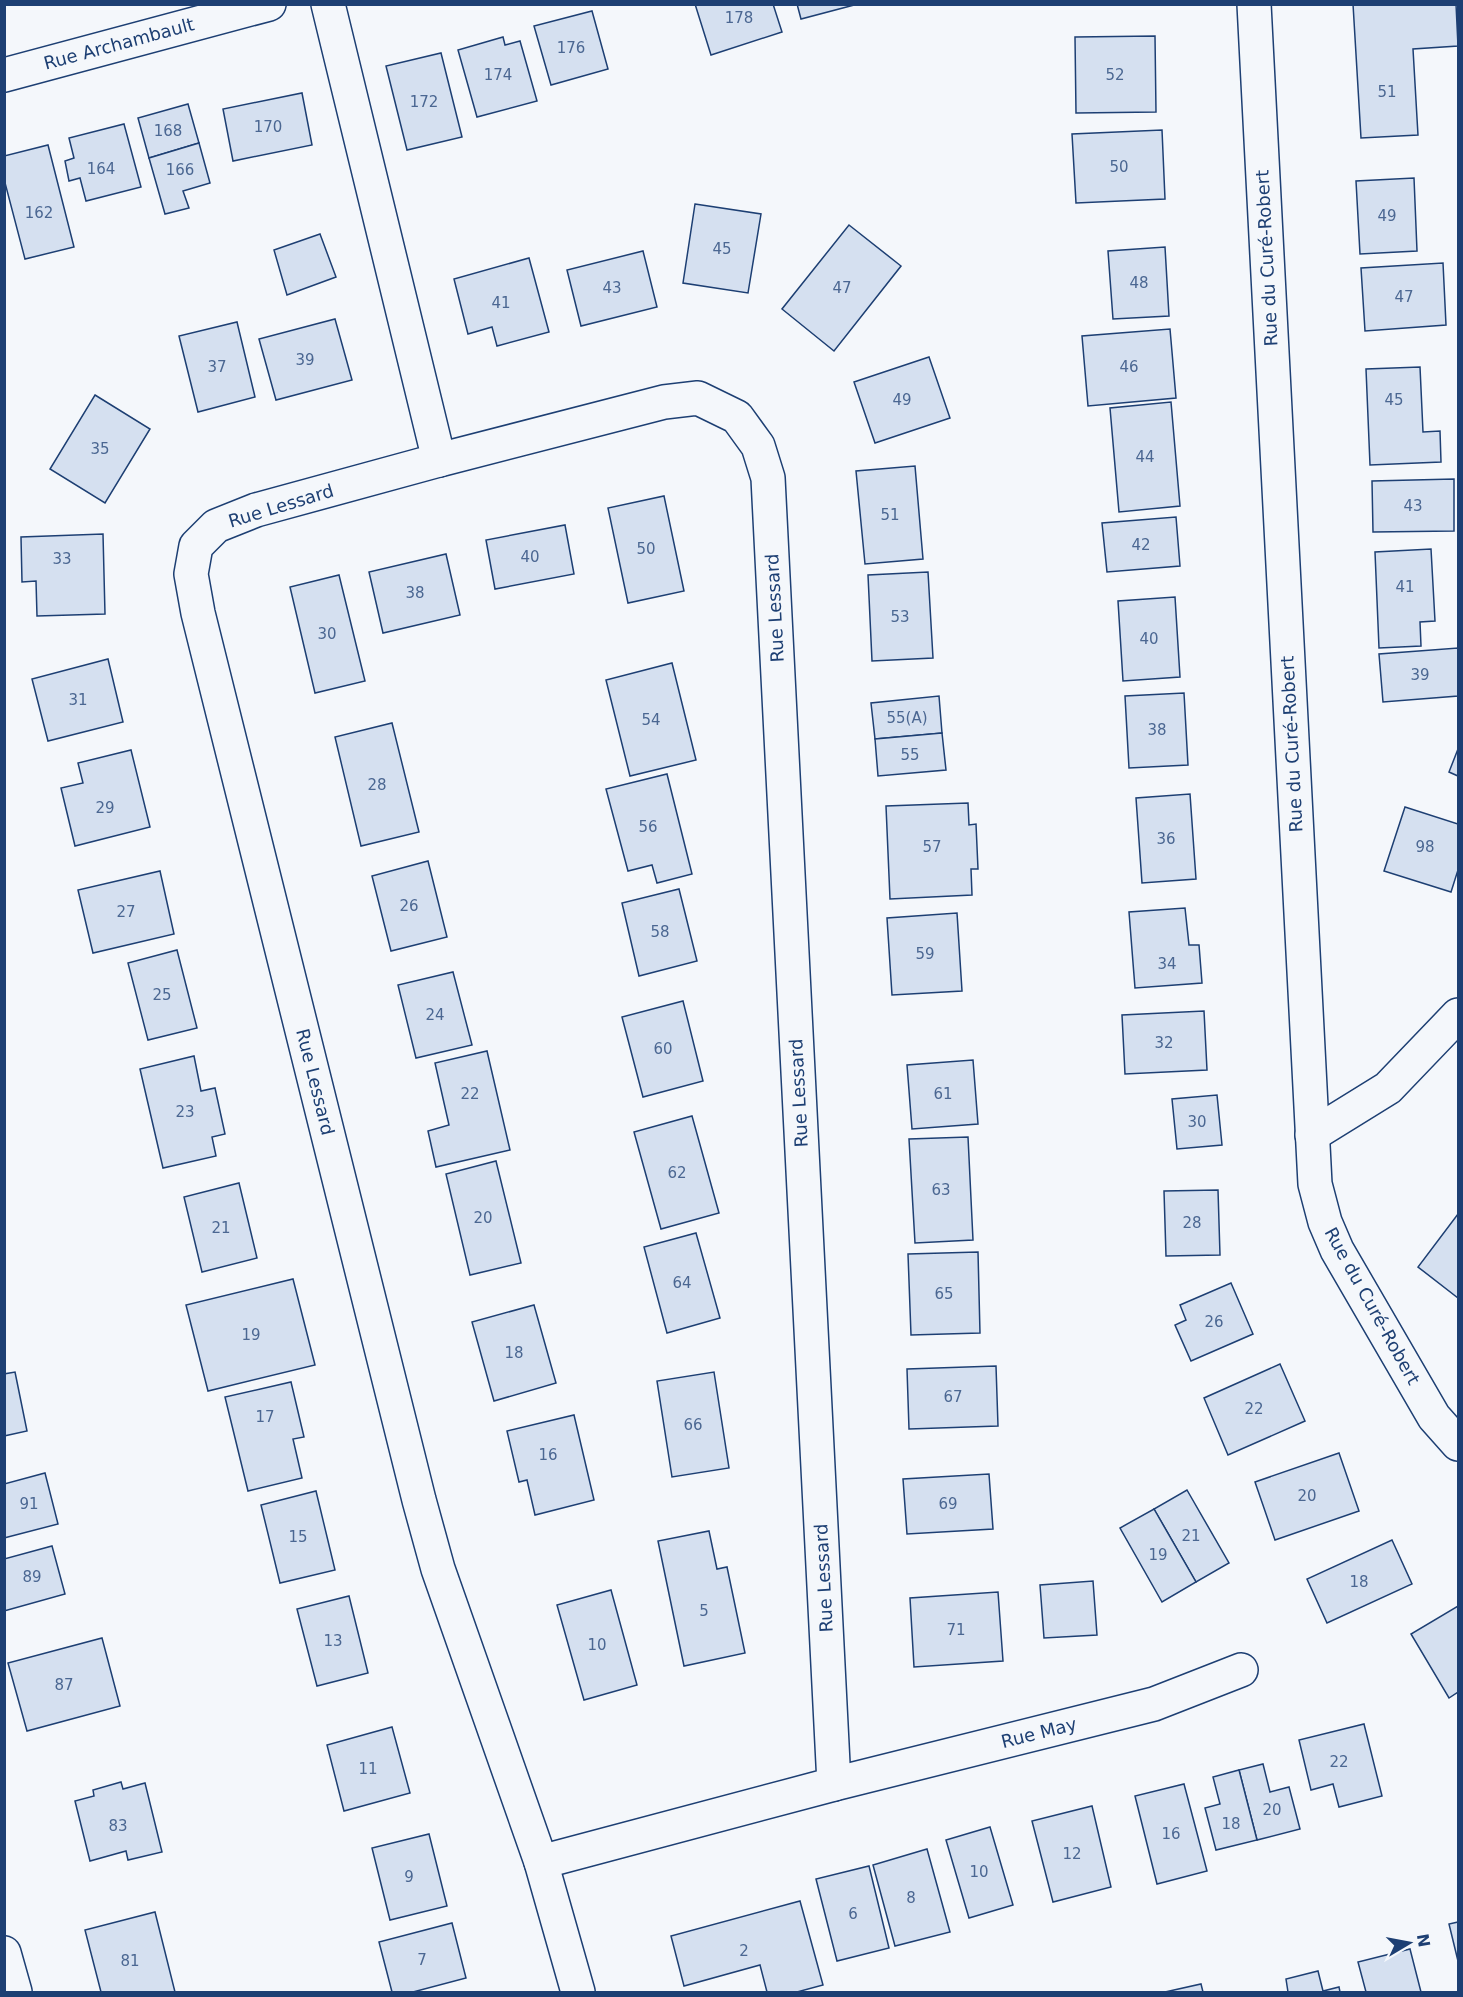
<svg xmlns="http://www.w3.org/2000/svg" width="1463" height="1997" viewBox="0 0 1463 1997" font-family="'DejaVu Sans',sans-serif">
<style>
.building{fill:#d5e0f0;stroke:#1d3f73;stroke-width:1.5}
.lines{fill:none;stroke-linecap:round;stroke-linejoin:round}
.minor-casing{stroke:#1d3f73;stroke-width:36}
.minor{stroke:#f4f7fb;stroke-width:33}
.labels{text-anchor:middle;stroke-width:4.5;stroke-linejoin:round;paint-order:stroke}
.number-label{font-size:15px;fill:#4b6792}
.street-label{font-size:18px;fill:#1d3f73;stroke:#f4f7fb}
</style>
<rect width="100%" height="100%" fill="#f4f7fb"/>
<g class="building">
<path d="M695 4H773L782 32 711 55Z"/>
<path d="M797 4H858L801 19Z"/>
<path d="M1353 4H1456L1458 46 1413 49 1418 135 1361 138Z"/>
<path d="M592 11 608 69 551 85 534 26Z"/>
<path d="M1155 36 1156 112 1076 113 1075 37Z"/>
<path d="M503 37 505 45 520 41 537 101 477 117 458 50Z"/>
<path d="M441 53 462 137 407 150 386 66Z"/>
<path d="M302 93 312 145 233 161 223 109Z"/>
<path d="M188 104 199 143 149 158 138 118Z"/>
<path d="M124 124 141 187 86 201 80 178 69 181 65 161 74 158 69 138Z"/>
<path d="M1162 130 1165 199 1076 203 1072 134Z"/>
<path d="M199 143 210 183 183 191 189 208 165 214 149 158Z"/>
<path d="M48 145 74 247 25 259 4 179V156Z"/>
<path d="M1414 178 1417 251 1360 254 1356 181Z"/>
<path d="M695 204 761 214 748 293 683 283Z"/>
<path d="M849 225 901 266 834 351 782 309Z"/>
<path d="M320 234 336 277 287 295 274 250Z"/>
<path d="M1165 247 1169 316 1113 319 1108 251Z"/>
<path d="M643 251 657 307 581 326 567 270Z"/>
<path d="M529 258 549 332 497 346 492 327 468 334 454 279Z"/>
<path d="M1443 263 1446 325 1365 331 1361 268Z"/>
<path d="M335 319 352 380 276 400 259 339Z"/>
<path d="M237 322 255 397 198 412 179 336Z"/>
<path d="M1170 329 1176 398 1088 406 1082 336Z"/>
<path d="M929 357 950 418 875 443 854 382Z"/>
<path d="M1420 367 1423 432 1440 431 1441 462 1370 465 1366 369Z"/>
<path d="M95 395 150 429 105 503 50 469Z"/>
<path d="M1171 402 1180 506 1119 512 1110 408Z"/>
<path d="M915 466 923 559 865 564 856 471Z"/>
<path d="M1454 479V531L1373 532 1372 481Z"/>
<path d="M664 496 684 591 628 603 608 508Z"/>
<path d="M1176 517 1180 566 1107 572 1102 523Z"/>
<path d="M565 525 574 574 495 589 486 540Z"/>
<path d="M103 534 105 614 37 616 36 581 22 582 21 537Z"/>
<path d="M1431 549 1435 621 1420 622 1421 646 1379 648 1375 552Z"/>
<path d="M446 554 460 615 383 633 369 572Z"/>
<path d="M928 572 933 658 872 661 868 575Z"/>
<path d="M339 575 365 681 315 693 290 587Z"/>
<path d="M1175 597 1180 677 1123 681 1118 601Z"/>
<path d="M1458 648V696L1383 702 1379 654Z"/>
<path d="M108 659 123 722 48 741 32 679Z"/>
<path d="M672 663 696 760 630 776 606 680Z"/>
<path d="M1184 693 1188 765 1129 768 1125 696Z"/>
<path d="M939 696 942 733 875 739 871 703Z"/>
<path d="M392 723 419 832 361 846 335 737Z"/>
<path d="M942 733 946 770 878 776 875 739Z"/>
<path d="M1458 749V776L1449 772Z"/>
<path d="M131 750 150 827 75 846 61 788 83 783 78 763Z"/>
<path d="M667 774 692 874 657 883 652 865 628 871 606 789Z"/>
<path d="M1190 794 1196 879 1142 883 1136 798Z"/>
<path d="M968 803 969 825 976 824 978 869H971L972 895 890 899 886 806Z"/>
<path d="M1405 807 1458 824V870L1451 892 1384 871Z"/>
<path d="M428 861 447 937 391 951 372 876Z"/>
<path d="M160 871 174 934 93 953 78 890Z"/>
<path d="M679 889 697 961 639 976 622 903Z"/>
<path d="M1185 908 1189 945H1199L1202 983 1135 988 1129 912Z"/>
<path d="M957 913 962 991 892 995 887 918Z"/>
<path d="M177 950 197 1028 148 1040 128 963Z"/>
<path d="M453 972 472 1045 416 1058 398 985Z"/>
<path d="M683 1001 703 1081 643 1097 622 1017Z"/>
<path d="M1204 1011 1207 1070 1125 1074 1122 1015Z"/>
<path d="M487 1051 510 1150 436 1167 428 1131 449 1125 435 1063Z"/>
<path d="M194 1056 201 1091 215 1088 225 1134 212 1137 216 1156 163 1168 140 1069Z"/>
<path d="M973 1060 978 1124 912 1129 907 1065Z"/>
<path d="M1217 1095 1222 1145 1177 1149 1172 1099Z"/>
<path d="M692 1116 719 1213 661 1229 634 1132Z"/>
<path d="M968 1137 973 1240 915 1243 909 1139Z"/>
<path d="M496 1161 521 1263 470 1275 446 1174Z"/>
<path d="M239 1183 257 1258 202 1272 184 1197Z"/>
<path d="M1218 1190 1220 1255 1166 1256 1164 1191Z"/>
<path d="M1458 1214V1298L1418 1267Z"/>
<path d="M696 1233 720 1318 667 1333 644 1247Z"/>
<path d="M978 1252 980 1333 911 1335 908 1254Z"/>
<path d="M293 1279 315 1365 208 1391 186 1305Z"/>
<path d="M1231 1283 1253 1334 1191 1361 1175 1325 1186 1320 1180 1305Z"/>
<path d="M534 1305 556 1383 494 1401 472 1322Z"/>
<path d="M1280 1364 1305 1421 1228 1455 1204 1398Z"/>
<path d="M996 1366 998 1426 909 1429 907 1369Z"/>
<path d="M15 1372 27 1431 4 1436V1374Z"/>
<path d="M714 1372 729 1468 672 1477 657 1381Z"/>
<path d="M291 1382 304 1437 293 1439 302 1478 248 1491 225 1397Z"/>
<path d="M574 1415 594 1500 535 1515 527 1480 519 1482 507 1431Z"/>
<path d="M1339 1453 1359 1511 1275 1540 1255 1482Z"/>
<path d="M45 1473 58 1524 4 1538V1484Z"/>
<path d="M989 1474 993 1529 907 1534 903 1479Z"/>
<path d="M1187 1490 1229 1563 1196 1582 1154 1509Z"/>
<path d="M316 1491 335 1570 280 1583 261 1505Z"/>
<path d="M1154 1509 1196 1582 1162 1602 1120 1528Z"/>
<path d="M709 1531 717 1569 727 1567 745 1653 684 1666 658 1541Z"/>
<path d="M1392 1540 1412 1584 1327 1623 1307 1579Z"/>
<path d="M52 1546 65 1594 4 1611V1559Z"/>
<path d="M1093 1581 1097 1635 1044 1638 1040 1585Z"/>
<path d="M611 1590 637 1685 584 1700 557 1605Z"/>
<path d="M998 1592 1003 1661 914 1667 910 1598Z"/>
<path d="M349 1596 368 1673 317 1686 297 1609Z"/>
<path d="M1458 1606V1692L1449 1698 1411 1634Z"/>
<path d="M102 1638 120 1706 27 1731 8 1663Z"/>
<path d="M1364 1724 1382 1796 1339 1807 1333 1784 1311 1790 1299 1740Z"/>
<path d="M392 1727 410 1793 344 1811 327 1745Z"/>
<path d="M1263 1764 1270 1792 1289 1787 1300 1829 1257 1840 1239 1770Z"/>
<path d="M1239 1770 1257 1840 1216 1850 1205 1808 1220 1804 1213 1777Z"/>
<path d="M121 1782 123 1789 145 1783 162 1852 128 1860 126 1851 90 1861 75 1801 94 1796 93 1790Z"/>
<path d="M1184 1784 1207 1871 1157 1884 1135 1796Z"/>
<path d="M1092 1806 1111 1887 1053 1902 1032 1821Z"/>
<path d="M990 1827 1013 1905 969 1918 946 1840Z"/>
<path d="M429 1834 447 1906 390 1920 372 1848Z"/>
<path d="M927 1849 950 1932 895 1946 873 1865Z"/>
<path d="M869 1866 889 1948 837 1961 816 1879Z"/>
<path d="M800 1901 823 1985 797 1992H767L760 1965 684 1986 671 1936Z"/>
<path d="M155 1912 175 1992H101L85 1930Z"/>
<path d="M1458 1922V1961L1449 1924Z"/>
<path d="M452 1923 466 1978 413 1992H392L379 1942Z"/>
<path d="M1410 1949 1421 1992H1366L1358 1962Z"/>
<path d="M1318 1971 1323 1991 1339 1987 1340 1992H1288L1286 1979Z"/>
<path d="M1201 1984 1203 1992H1165Z"/>
</g>
<g class="lines">
<defs>
<g id="minor">
<path d="M328 4 439 460 256 510 216 526 196 546 191 574 198 613 419 1500 438 1569 541 1862 578 1992"/>
<path d="M1254 4 1315 1184 1325 1222 1337 1250 1434 1417 1458 1444"/>
<path d="M4 75 269 4"/>
<path d="M439 460 664 402 698 398 737 417 758 446 768 478 834 1784 541 1862"/>
<path d="M1312 1135 1388 1088 1458 1015"/>
<path d="M834 1784 1154 1704 1241 1670"/>
<path d="M4 1953 15 1992"/>
</g>
</defs>
<use href="#minor" class="minor-casing"/>
<use href="#minor" class="minor"/>
</g>
<g class="labels">
<g class="number-label">
<text x="739" y="23">178</text>
<text x="571" y="53">176</text>
<text x="498" y="80">174</text>
<text x="1115" y="80">52</text>
<text x="1387" y="97">51</text>
<text x="424" y="107">172</text>
<text x="268" y="132">170</text>
<text x="168" y="136">168</text>
<text x="1119" y="172">50</text>
<text x="101" y="174">164</text>
<text x="180" y="175">166</text>
<text x="39" y="218">162</text>
<text x="1387" y="221">49</text>
<text x="722" y="254">45</text>
<text x="1139" y="288">48</text>
<text x="612" y="293">43</text>
<text x="842" y="293">47</text>
<text x="1404" y="302">47</text>
<text x="501" y="308">41</text>
<text x="305" y="365">39</text>
<text x="217" y="372">37</text>
<text x="1129" y="372">46</text>
<text x="902" y="405">49</text>
<text x="1394" y="405">45</text>
<text x="100" y="454">35</text>
<text x="1145" y="462">44</text>
<text x="1413" y="511">43</text>
<text x="890" y="520">51</text>
<text x="1141" y="550">42</text>
<text x="646" y="554">50</text>
<text x="530" y="562">40</text>
<text x="62" y="564">33</text>
<text x="1405" y="592">41</text>
<text x="415" y="598">38</text>
<text x="900" y="622">53</text>
<text x="327" y="639">30</text>
<text x="1149" y="644">40</text>
<text x="1420" y="680">39</text>
<text x="78" y="705">31</text>
<text x="907" y="723">55(A)</text>
<text x="651" y="725">54</text>
<text x="1157" y="735">38</text>
<text x="910" y="760">55</text>
<text x="377" y="790">28</text>
<text x="105" y="813">29</text>
<text x="648" y="832">56</text>
<text x="1166" y="844">36</text>
<text x="932" y="852">57</text>
<text x="1425" y="852">98</text>
<text x="409" y="911">26</text>
<text x="126" y="917">27</text>
<text x="660" y="937">58</text>
<text x="925" y="959">59</text>
<text x="1167" y="969">34</text>
<text x="162" y="1000">25</text>
<text x="435" y="1020">24</text>
<text x="1164" y="1048">32</text>
<text x="663" y="1054">60</text>
<text x="470" y="1099">22</text>
<text x="943" y="1099">61</text>
<text x="185" y="1117">23</text>
<text x="1197" y="1127">30</text>
<text x="677" y="1178">62</text>
<text x="941" y="1195">63</text>
<text x="483" y="1223">20</text>
<text x="1192" y="1228">28</text>
<text x="221" y="1233">21</text>
<text x="682" y="1288">64</text>
<text x="944" y="1299">65</text>
<text x="1214" y="1327">26</text>
<text x="251" y="1340">19</text>
<text x="514" y="1358">18</text>
<text x="953" y="1402">67</text>
<text x="1254" y="1414">22</text>
<text x="265" y="1422">17</text>
<text x="693" y="1430">66</text>
<text x="548" y="1460">16</text>
<text x="1307" y="1501">20</text>
<text x="29" y="1509">91</text>
<text x="948" y="1509">69</text>
<text x="1191" y="1541">21</text>
<text x="298" y="1542">15</text>
<text x="1158" y="1560">19</text>
<text x="32" y="1582">89</text>
<text x="1359" y="1587">18</text>
<text x="704" y="1616">5</text>
<text x="956" y="1635">71</text>
<text x="333" y="1646">13</text>
<text x="597" y="1650">10</text>
<text x="64" y="1690">87</text>
<text x="1339" y="1767">22</text>
<text x="368" y="1774">11</text>
<text x="1272" y="1815">20</text>
<text x="1231" y="1829">18</text>
<text x="118" y="1831">83</text>
<text x="1171" y="1839">16</text>
<text x="1072" y="1859">12</text>
<text x="979" y="1877">10</text>
<text x="409" y="1882">9</text>
<text x="911" y="1903">8</text>
<text x="853" y="1919">6</text>
<text x="744" y="1956">2</text>
<text x="422" y="1965">7</text>
<text x="130" y="1966">81</text>
</g>
<g class="street-label">
<text transform="translate(119 44) rotate(-15)" y="6">Rue Archambault</text>
<text transform="translate(1267 258) rotate(-93)" y="6">Rue du Curé-Robert</text>
<text transform="translate(281 506) rotate(-17)" y="6">Rue Lessard</text>
<text transform="translate(775 608) rotate(-93)" y="6">Rue Lessard</text>
<text transform="translate(1292 744) rotate(-93)" y="6">Rue du Curé-Robert</text>
<text transform="translate(315 1082) rotate(76)" y="6">Rue Lessard</text>
<text transform="translate(799 1093) rotate(-93)" y="6">Rue Lessard</text>
<text transform="translate(1372 1306) rotate(61)" y="6">Rue du Curé-Robert</text>
<text transform="translate(824 1578) rotate(-93)" y="6">Rue Lessard</text>
<text transform="translate(1039 1733) rotate(-14)" y="6">Rue May</text>
</g>
</g>
<rect width="1463" height="1997" fill="none" stroke="#1d3f73" stroke-width="12"/>
<g transform="translate(1409 1943) rotate(80)" stroke="#f4f7fb" stroke-width="4.5" paint-order="stroke">
<path d="M0-4.5L10 22L0 15L-10 22Z" fill="#1d3f73"/>
<text y="-9" font-size="16" font-weight="bold" text-anchor="middle" fill="#1d3f73">N</text>
</g>
</svg>
